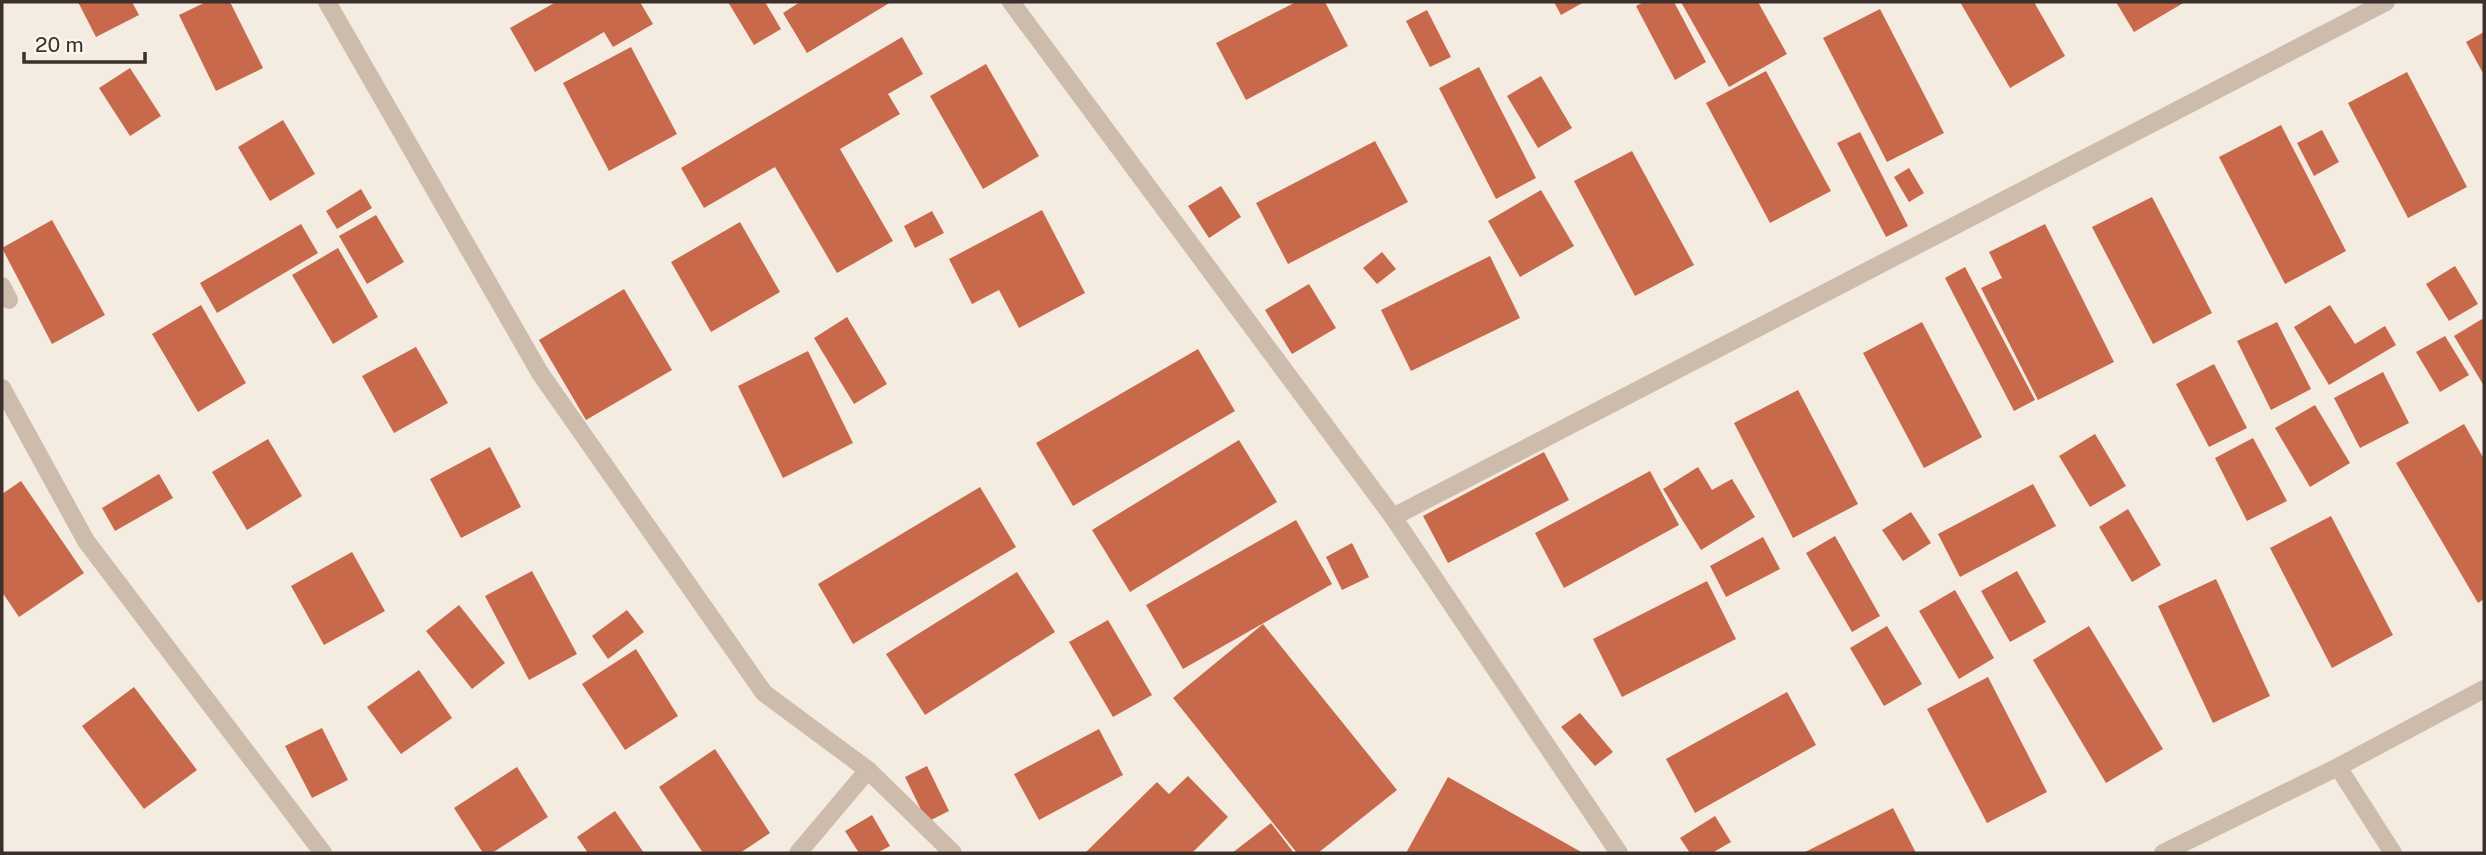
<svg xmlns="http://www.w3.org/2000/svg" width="2486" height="855" viewBox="0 0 2486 855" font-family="'Public Sans',sans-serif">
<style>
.building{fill:#c8694b}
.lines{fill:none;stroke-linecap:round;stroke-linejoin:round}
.lane{stroke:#cdbbac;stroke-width:18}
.street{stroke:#cdbbac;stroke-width:18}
</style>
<rect width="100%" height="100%" fill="#f4ebe1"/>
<g class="building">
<path d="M78 2H132L139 15 96 37Z"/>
<path d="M206 2H230L263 68 216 91 179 15Z"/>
<path d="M556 2H640L653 24 613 47 604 32 535 72 510 28Z"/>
<path d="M728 2H765L781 29 754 45Z"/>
<path d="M800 2H891L807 53 783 13Z"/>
<path d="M1296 2H1325L1348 46 1246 100 1216 43Z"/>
<path d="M1554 2H1584L1561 15Z"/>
<path d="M1644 2H1674L1706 62 1675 80 1636 6Z"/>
<path d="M1681 2H1758L1787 54 1729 87Z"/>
<path d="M1960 2H2034L2065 56 2010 88Z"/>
<path d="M2116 2H2185L2134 32Z"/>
<path d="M1880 9 1944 133 1887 162 1823 38Z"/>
<path d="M1427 10 1451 57 1430 67 1406 21Z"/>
<path d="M2484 32V75L2466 42Z"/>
<path d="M902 37 923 74 888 94 900 114 840 149 893 241 837 273 775 167 704 208 681 168Z"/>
<path d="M631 47 677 134 609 171 563 83Z"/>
<path d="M986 64 1039 156 983 189 930 96Z"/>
<path d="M1479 67 1536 178 1496 199 1439 88Z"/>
<path d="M130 68 161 116 130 136 99 88Z"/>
<path d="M1766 71 1831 191 1770 223 1706 103Z"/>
<path d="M2407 72 2467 187 2408 218 2348 103Z"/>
<path d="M1541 76 1572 128 1538 148 1507 96Z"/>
<path d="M283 120 315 174 270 201 238 147Z"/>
<path d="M2281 125 2346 251 2285 284 2219 157Z"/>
<path d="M2322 130 2339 162 2314 176 2297 143Z"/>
<path d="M1860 132 1908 226 1886 237 1837 143Z"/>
<path d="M1375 141 1408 202 1288 264 1256 203Z"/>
<path d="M1632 151 1694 265 1635 296 1574 181Z"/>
<path d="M1909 168 1924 193 1909 202 1894 177Z"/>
<path d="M1221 186 1241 217 1209 238 1188 206Z"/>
<path d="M361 189 372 208 337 229 326 211Z"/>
<path d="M1541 190 1574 246 1520 277 1488 221Z"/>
<path d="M2152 197 2212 313 2153 344 2092 227Z"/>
<path d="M1042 210 1085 293 1019 328 999 290 972 304 949 259Z"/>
<path d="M932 211 944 233 915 248 904 226Z"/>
<path d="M376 215 404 262 367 284 339 236Z"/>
<path d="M52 220 105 315 52 344 2 248Z"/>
<path d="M740 222 780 292 711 332 671 262Z"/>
<path d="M301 224 318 253 217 313 200 283Z"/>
<path d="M2045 224 2114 362 2038 400 1981 288 2002 278 1989 252Z"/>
<path d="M338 248 378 317 333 344 292 275Z"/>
<path d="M1382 252 1396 269 1377 284 1363 268Z"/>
<path d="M1490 256 1520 318 1411 371 1381 310Z"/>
<path d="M2455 266 2478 304 2449 321 2426 284Z"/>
<path d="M1965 267 2035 400 2014 411 1945 278Z"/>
<path d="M1309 284 1336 328 1292 354 1265 310Z"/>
<path d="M624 289 672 370 586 420 539 340Z"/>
<path d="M201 305 246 383 198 412 152 334Z"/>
<path d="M2330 305 2355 344 2385 326 2396 345 2329 385 2294 327Z"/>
<path d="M847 317 887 384 854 404 814 338Z"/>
<path d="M2482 319 2484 322V386L2454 336Z"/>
<path d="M1922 322 1982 437 1924 468 1863 353Z"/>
<path d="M2277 322 2311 389 2271 410 2237 341Z"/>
<path d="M2445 336 2469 375 2440 392 2416 352Z"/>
<path d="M416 347 448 403 394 433 362 376Z"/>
<path d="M1198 349 1235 411 1073 506 1036 443Z"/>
<path d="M808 351 853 443 783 478 738 386Z"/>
<path d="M2214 364 2247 428 2209 447 2176 384Z"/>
<path d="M2383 372 2409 423 2360 448 2334 398Z"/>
<path d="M1798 390 1858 504 1793 538 1734 423Z"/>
<path d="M2315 405 2350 463 2310 487 2275 428Z"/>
<path d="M2464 424 2484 459V599L2478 603 2396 463Z"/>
<path d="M2095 434 2126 486 2090 507 2059 456Z"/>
<path d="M2253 438 2287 501 2247 521 2215 458Z"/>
<path d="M268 439 302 496 247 530 212 472Z"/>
<path d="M1239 440 1277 502 1130 592 1092 530Z"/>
<path d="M490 447 521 507 461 538 430 479Z"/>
<path d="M1544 452 1569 500 1448 563 1423 516Z"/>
<path d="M1698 467 1712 490 1732 479 1755 517 1701 550 1663 489Z"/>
<path d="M1650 471 1679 525 1564 588 1535 533Z"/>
<path d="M159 474 173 498 115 531 102 508Z"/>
<path d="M21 481 84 573 19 617 2 592V494Z"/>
<path d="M2033 484 2056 526 1960 577 1938 534Z"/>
<path d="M980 487 1016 547 853 644 818 584Z"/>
<path d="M2128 509 2161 565 2132 582 2099 527Z"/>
<path d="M1911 512 1931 543 1903 561 1882 530Z"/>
<path d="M2331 516 2393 635 2332 668 2270 548Z"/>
<path d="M1296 520 1332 584 1183 669 1146 605Z"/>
<path d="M1835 536 1880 616 1852 632 1806 553Z"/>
<path d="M1763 537 1780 569 1726 597 1710 566Z"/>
<path d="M1352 543 1369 577 1342 590 1326 557Z"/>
<path d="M352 552 385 611 324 645 291 586Z"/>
<path d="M532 571 577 654 529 680 485 596Z"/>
<path d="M2017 571 2046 622 2010 642 1981 591Z"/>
<path d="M1017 572 1055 632 925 715 886 654Z"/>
<path d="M2216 579 2270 696 2213 723 2158 606Z"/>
<path d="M1707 581 1736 639 1622 697 1593 639Z"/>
<path d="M1955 590 1994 658 1959 679 1919 611Z"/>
<path d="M459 605 505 663 472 689 426 631Z"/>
<path d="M627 610 644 632 608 659 592 636Z"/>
<path d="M1108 620 1152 695 1113 717 1069 642Z"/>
<path d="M1263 624 1397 790 1318 853H1297L1173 698Z"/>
<path d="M1887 626 1922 684 1884 706 1850 648Z"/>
<path d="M2089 626 2163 749 2106 783 2033 660Z"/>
<path d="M636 649 678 716 625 750 582 684Z"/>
<path d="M419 670 452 718 401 754 367 707Z"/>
<path d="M1988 677 2047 792 1987 823 1927 709Z"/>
<path d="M134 687 197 770 144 809 82 726Z"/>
<path d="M1787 692 1816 745 1695 813 1666 759Z"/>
<path d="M1580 713 1613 752 1595 766 1561 727Z"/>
<path d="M322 728 348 780 312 798 285 746Z"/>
<path d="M1099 729 1123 775 1039 820 1014 774Z"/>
<path d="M715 749 770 833 740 853H703L659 787Z"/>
<path d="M927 766 949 811 927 822 905 777Z"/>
<path d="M517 767 548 817 492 853H483L454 808Z"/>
<path d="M1188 776 1228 817 1192 853H1085L1157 782 1169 794Z"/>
<path d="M1448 777 1583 853H1406Z"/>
<path d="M1893 808 1916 853H1803Z"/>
<path d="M615 811 644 853H588L577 837Z"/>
<path d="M872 815 890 846 877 853H859L845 831Z"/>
<path d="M1715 816 1731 842 1712 853H1690L1680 838Z"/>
<path d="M1271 823 1294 853H1232Z"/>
</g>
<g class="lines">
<path class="lane" d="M2 286 9 300"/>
<g class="street">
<path d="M327 2 540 373 764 693 868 770 953 853"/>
<path d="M1011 2 1393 517 1619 853"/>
<path d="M2 388 86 541 323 853"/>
<path d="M1393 517 2386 2"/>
<path d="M2338 767 2393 853"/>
<path d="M798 853 868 770"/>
<path d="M2163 853 2338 767 2484 689"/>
</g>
</g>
<rect width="2486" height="855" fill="none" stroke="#3b302b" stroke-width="7"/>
<path d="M24 52v10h121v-10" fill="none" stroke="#3b302b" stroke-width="3.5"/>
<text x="35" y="52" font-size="21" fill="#3b302b" stroke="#fbf5ee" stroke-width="5" paint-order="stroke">20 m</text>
</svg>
